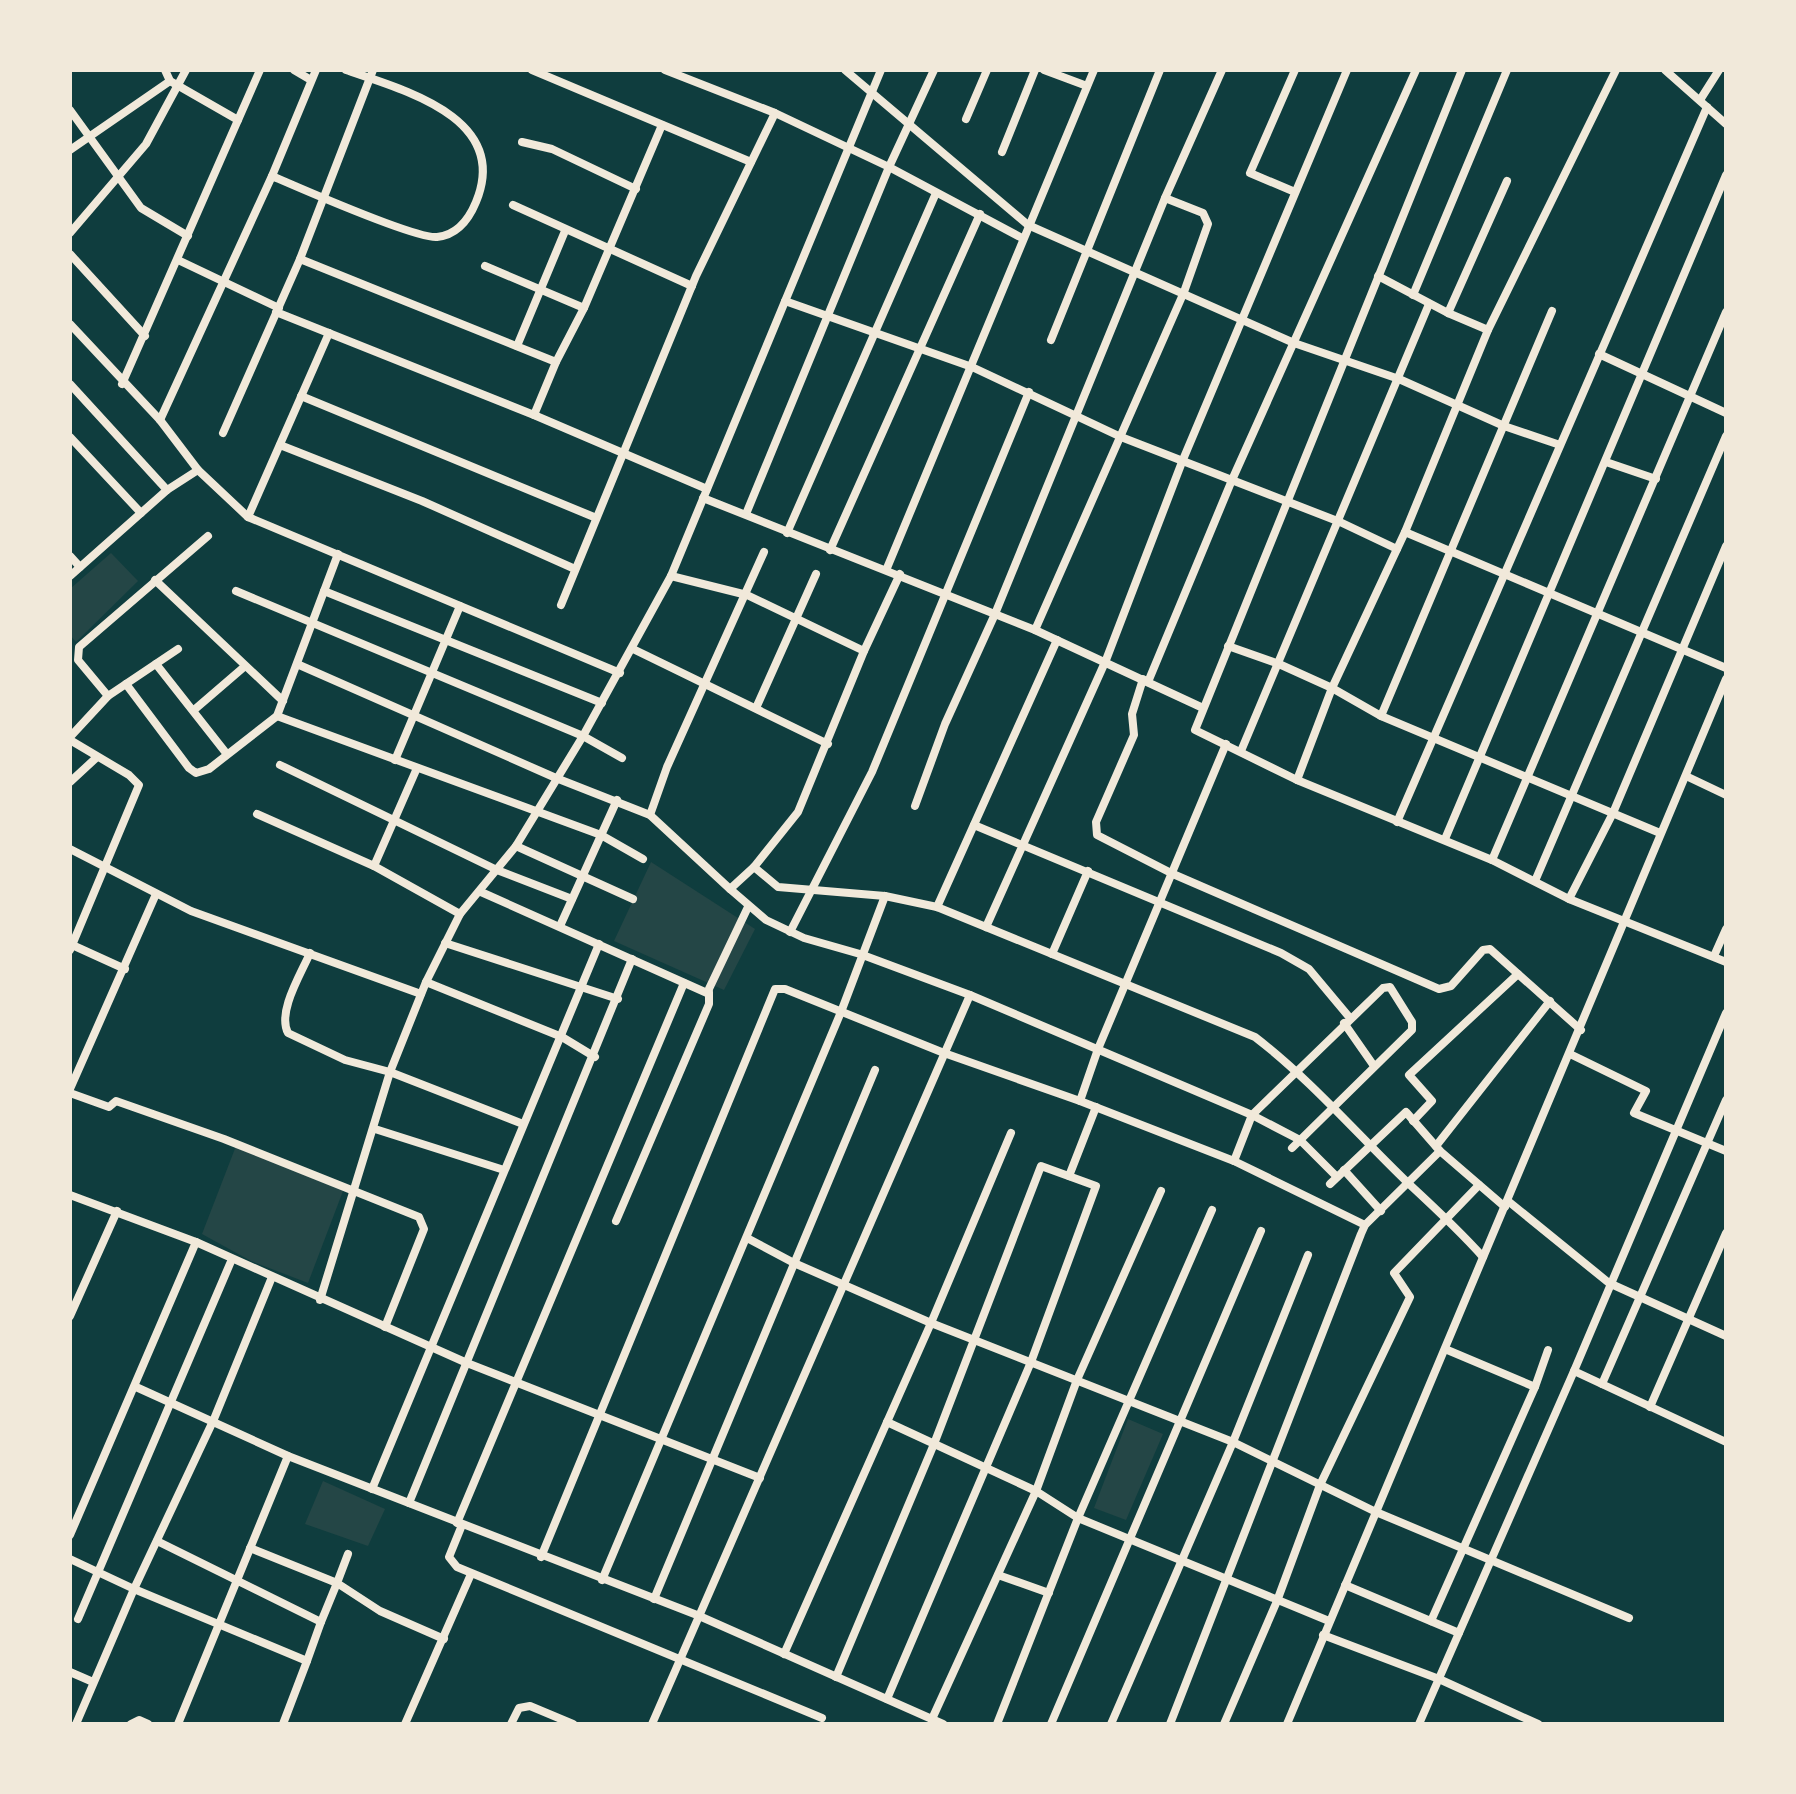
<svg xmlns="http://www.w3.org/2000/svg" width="1796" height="1794" viewBox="0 0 1796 1794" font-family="'Roboto Condensed',sans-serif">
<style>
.green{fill:#244646}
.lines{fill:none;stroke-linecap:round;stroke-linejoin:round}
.minor{stroke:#f1e9da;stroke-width:8}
</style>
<rect width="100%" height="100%" fill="#0f3d3e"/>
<g class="green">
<path d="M111 553 138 581 76 642 70 635V589Z"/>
<path d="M651 862 755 929 724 990 614 941Z"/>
<path d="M236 1146 343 1191 308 1283 251 1261 202 1234Z"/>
<path d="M1128 1419 1163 1434 1126 1520 1094 1508Z"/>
<path d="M323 1481 385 1509 368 1546 305 1524Z"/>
</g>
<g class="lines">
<g class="minor">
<path d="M165 70 170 81 238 120"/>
<path d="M294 70 311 80"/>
<path d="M532 70 751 162"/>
<path d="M665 70 775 113 889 167 1022 238"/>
<path d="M845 70 1028 225 1294 343 1399 379 1504 426 1560 445"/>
<path d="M1044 70 1087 86"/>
<path d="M1462 70 1195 730 1297 780 1492 860 1569 899 1726 962"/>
<path d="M1665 70 1726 124"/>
<path d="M1700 100 1719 70"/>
<path d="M70 110 141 208 188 236"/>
<path d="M966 119 987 70"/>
<path d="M522 142 552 149 636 189"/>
<path d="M70 150 170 81"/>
<path d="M1002 152 1035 70"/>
<path d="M272 176C300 188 415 239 437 237 457 235 469 219 476 202 511 118 404 90 346 70"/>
<path d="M1295 192 1250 173 1295 70"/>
<path d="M513 205 692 286"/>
<path d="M70 233 146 144 186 70"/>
<path d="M70 254 145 336"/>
<path d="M178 260 279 308"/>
<path d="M485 266 584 308"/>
<path d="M1378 276 1448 313 1488 330"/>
<path d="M1413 295 1507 70"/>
<path d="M785 301 972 367 1121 437 1340 522 1397 549"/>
<path d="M276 312 534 415 556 362 300 259"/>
<path d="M1448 313 1507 181"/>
<path d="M70 324 160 420 198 470 248 517"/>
<path d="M329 333 248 517 620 673"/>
<path d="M1051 340 1160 70"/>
<path d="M517 346 565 231"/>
<path d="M1599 354 1726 413"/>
<path d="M556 362 584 308 662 125"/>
<path d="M70 384 167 490"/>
<path d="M122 384 260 70"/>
<path d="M301 396 594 517"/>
<path d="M534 415 707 489"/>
<path d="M160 420 272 176 316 70"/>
<path d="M223 433 300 259 373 70"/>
<path d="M70 437 141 513"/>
<path d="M280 445 422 501 575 569"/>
<path d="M1606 462 1656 479"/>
<path d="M703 498 1035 630 1203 708"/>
<path d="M746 514 889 167 934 70"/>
<path d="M1405 532 1726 668"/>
<path d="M787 533 936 193"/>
<path d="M830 550 980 214"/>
<path d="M70 556 80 567"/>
<path d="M887 568 1094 70"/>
<path d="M70 576 167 490 198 470"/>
<path d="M671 576 747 595 864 651"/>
<path d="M155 580 283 701"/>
<path d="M236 591 583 736 622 758"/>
<path d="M324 591 602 703"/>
<path d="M561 605 696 276 775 113"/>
<path d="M1035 630 1184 292 1208 224 1203 213 1165 198"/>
<path d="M1228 646 1279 664 1332 688 1381 716 1660 833"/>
<path d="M633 649 828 744"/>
<path d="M156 664 226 753"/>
<path d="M297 664 556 778 650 815 730 889 754 867 778 887 885 896 937 907 1255 1037C1311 1080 1357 1134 1408 1183 1434 1207 1459 1230 1483 1257"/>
<path d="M1143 679 1132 714 1134 735 1096 822 1097 835 1173 874 1439 989 1451 986 1483 950 1490 949 1581 1030"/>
<path d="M1148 682 1232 480 1416 70"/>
<path d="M126 684 189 768 196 773 209 769 277 716 338 554"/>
<path d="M108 696 78 660 79 647 208 536"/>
<path d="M756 708 816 574"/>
<path d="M194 710 244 667"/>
<path d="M277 716 601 835 643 859"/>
<path d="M1381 716 1552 311"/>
<path d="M70 737 108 696 178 649"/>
<path d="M70 740 129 775 139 785 70 950"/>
<path d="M1241 751 1429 304"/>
<path d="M395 760 460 606"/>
<path d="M280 765 497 870 572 899"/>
<path d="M1686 776 1726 795"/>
<path d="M1297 780 1332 688 1405 532 1488 330 1616 70"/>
<path d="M70 782 96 758"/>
<path d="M915 806 945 724 995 614 1165 198 1222 70"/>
<path d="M257 814 374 866 460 914"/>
<path d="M650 815 667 767 764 552"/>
<path d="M1397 822 1707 107"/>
<path d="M974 825 1281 953 1309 969 1350 1018"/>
<path d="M1445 839 1726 175"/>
<path d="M516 846 633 899"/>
<path d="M70 849 191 911 421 994"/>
<path d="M1492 860 1726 312"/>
<path d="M374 866 417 768"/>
<path d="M754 867 798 812 864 651 900 574"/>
<path d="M1535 881 1726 436"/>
<path d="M730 889 766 920 804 938 860 954 970 995 1252 1115 1300 1140 1337 1177"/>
<path d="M481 892 707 993 748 907"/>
<path d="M1569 899 1613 813 1726 546"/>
<path d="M937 907 1057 640"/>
<path d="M560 926 617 800"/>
<path d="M986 927 1106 660 1182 462 1347 70"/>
<path d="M790 932 872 772 1029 392"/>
<path d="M445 943 618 999"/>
<path d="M70 944 125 969"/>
<path d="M310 953C301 974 277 1012 288 1033L345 1060 390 1072 523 1124"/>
<path d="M1052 954 1088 871"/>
<path d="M1714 956 1726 929"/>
<path d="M426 982 562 1037 595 1057"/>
<path d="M1344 1023 1374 1066"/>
<path d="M1570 1054 1646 1091 1634 1113 1726 1151"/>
<path d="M70 1089 156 894"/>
<path d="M70 1093 109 1107 116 1101 224 1139 419 1217 424 1229 385 1327"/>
<path d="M1080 1101 1234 1161 1365 1225"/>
<path d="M1413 1121 1432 1101 1409 1075 1518 974"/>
<path d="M375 1129 504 1170"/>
<path d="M1436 1146 1550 1001"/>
<path d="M1234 1161 1252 1115 1383 988 1390 987 1412 1022V1030L1292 1148"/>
<path d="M1344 1170 1381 1211"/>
<path d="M1069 1176 1096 1107"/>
<path d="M1330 1184 1406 1112 1440 1151 1505 1207"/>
<path d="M70 1195 196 1242 467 1363 760 1478"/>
<path d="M1508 1201 1609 1283 1726 1336"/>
<path d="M616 1221 709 1004V992"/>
<path d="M747 1238 794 1263 931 1323 1233 1442 1376 1512 1629 1618"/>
<path d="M320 1300 390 1072 426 982 460 914 516 846 583 736 671 576 881 70"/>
<path d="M70 1316 117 1211"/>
<path d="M1445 1349 1535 1387"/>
<path d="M1574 1371 1726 1442"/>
<path d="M1602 1384 1726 1100"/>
<path d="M136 1387 288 1456 697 1615 943 1724"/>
<path d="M1650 1407 1726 1233"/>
<path d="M887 1422 1036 1491 1078 1518 1329 1621"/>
<path d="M372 1489 599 944"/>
<path d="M409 1503 632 959"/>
<path d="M457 1523 684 983"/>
<path d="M462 1525 449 1557 457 1567 822 1718"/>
<path d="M70 1535 196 1242"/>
<path d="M157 1541 321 1622 307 1661"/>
<path d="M250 1548 337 1583 321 1622"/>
<path d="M348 1554 337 1583 380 1611 444 1639"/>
<path d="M541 1557 775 989H785L944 1053 1080 1101 1098 1049 1226 744"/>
<path d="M70 1559 134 1589 307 1661 283 1724"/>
<path d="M998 1575 1049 1593"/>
<path d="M602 1580 841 1012 885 896"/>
<path d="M1345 1585 1459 1633"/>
<path d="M654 1599 875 1070"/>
<path d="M78 1619 232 1259"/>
<path d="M1431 1621 1535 1387 1548 1350"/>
<path d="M1323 1635 1439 1679 1538 1724"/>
<path d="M784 1654 931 1323 1011 1133"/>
<path d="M70 1672 93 1682"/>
<path d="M836 1677 934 1444 1041 1166 1096 1186 1031 1362 887 1699"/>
<path d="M932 1719 1036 1491 1077 1380 1161 1191"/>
<path d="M76 1724 134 1589 214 1419 272 1277"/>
<path d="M131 1724 139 1720 148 1724"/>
<path d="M178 1724 288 1456"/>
<path d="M405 1724 471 1574"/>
<path d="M511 1724 519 1708 530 1706 573 1724"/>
<path d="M652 1724 970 995"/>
<path d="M997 1724 1078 1518 1212 1210"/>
<path d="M1051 1724 1261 1231"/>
<path d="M1111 1724 1233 1442 1308 1255"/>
<path d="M1170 1724 1361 1234 1365 1225 1440 1151"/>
<path d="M1224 1724 1277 1601 1320 1485 1410 1297 1394 1273 1479 1185"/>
<path d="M1287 1724 1726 679"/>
<path d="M1419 1724 1574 1371 1726 1013"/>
</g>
</g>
<rect width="1796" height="1794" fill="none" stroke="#f1e9da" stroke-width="144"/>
</svg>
